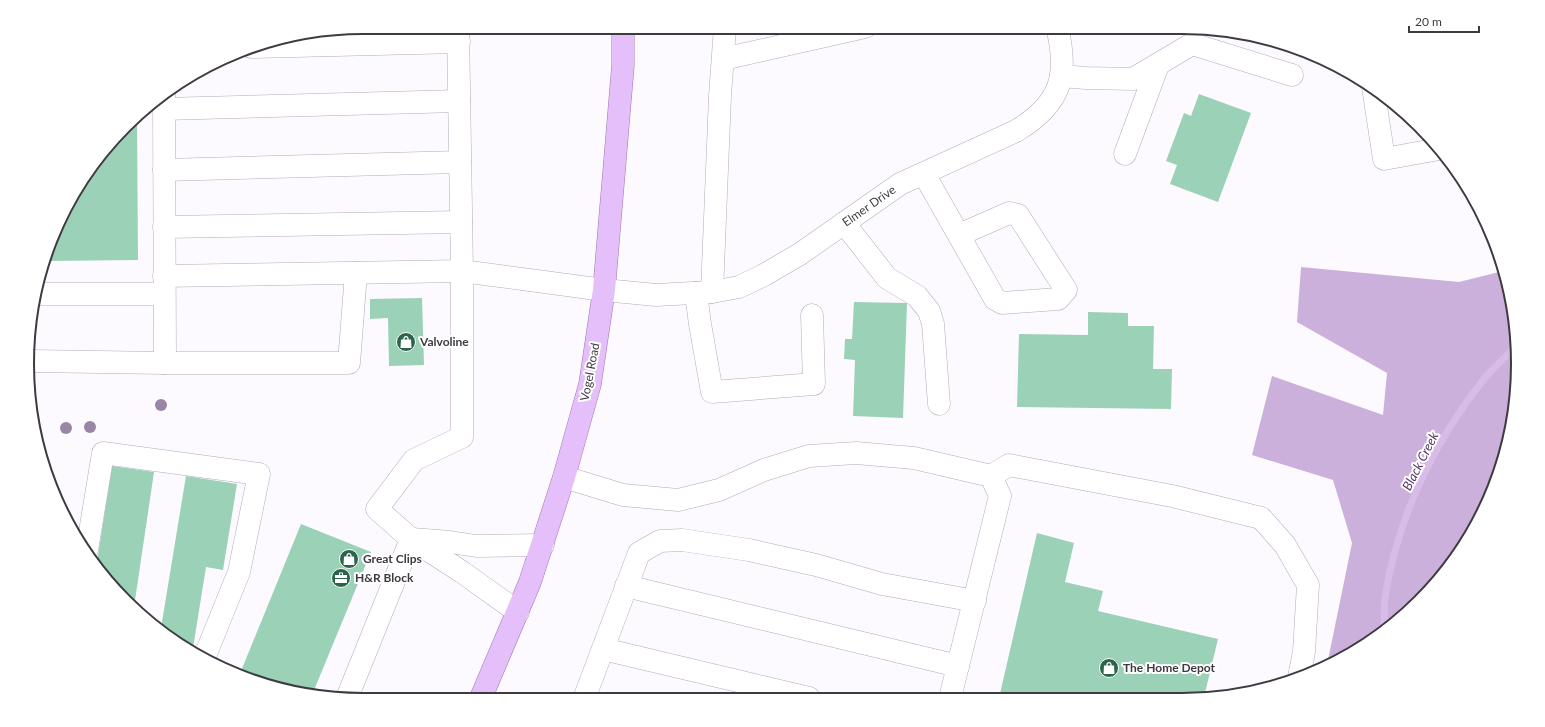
<svg xmlns="http://www.w3.org/2000/svg" width="1545" height="727" viewBox="0 0 1545 727" font-family="Lato,sans-serif">
<style>
.forest{fill:#cbb0db}
.lines{fill:none;stroke-linecap:round;stroke-linejoin:round}
.stream{stroke:#d7bce7;stroke-width:7}
.building{fill:#9bd1b6}
.minor-casing{stroke:#b5aabb;stroke-width:23}
.major-casing{stroke:#9f74b6;stroke-width:23}
.minor{stroke:#fff;stroke-width:22}
.major{stroke:#e5bff9;stroke-width:22}
.tree{fill:#9985a4}
.labels{text-anchor:middle;stroke-width:4;stroke-linejoin:round;paint-order:stroke}
.street-label{font-size:12px;fill:#3e3a41;stroke:#fff}
.poi-label{font-size:12px;font-weight:bold;fill:#3e3a41;stroke:#fff;text-anchor:start}
.water-label{font-size:13px;font-style:italic;fill:#57346a;stroke:#fff}
.rim{fill:none;stroke:#3e3a41;stroke-width:2}
</style>
<rect width="100%" height="100%" fill="#fcfafe"/>
<path class="forest" d="M1301 267 1459 282 1503 271 1511 298 1518 363 1512 429 1492 492 1449 568 1387 630 1327 665 1352 543 1333 480 1252 455 1272 376 1383 415 1387 373 1297 322Z"/>
<g class="lines">
<path class="stream" d="M1384 632C1384 621 1384 609 1385 598 1397 518 1434 442 1484 379 1494 367 1506 357 1516 346"/>
</g>
<g class="building">
<path d="M1199 94 1251 113 1218 202 1170 184 1177 165 1166 161 1184 113 1191 116Z"/>
<path d="M137 116 138 260 47 261 72 195Z"/>
<path d="M422 298 424 365 389 366 388 318 370 319V299Z"/>
<path d="M854 302 907 303 903 418 853 416 855 360 844 359 845 339H852Z"/>
<path d="M1088 312 1128 313V326H1154L1153 369H1172L1171 409 1017 407 1019 334 1088 335Z"/>
<path d="M112 466 154 472 134 607 97 562Z"/>
<path d="M186 476 237 484 223 570 206 567 193 648 161 628Z"/>
<path d="M301 524 371 552 312 695 298 693 239 676Z"/>
<path d="M1037 533 1074 543 1065 582 1103 591 1098 611 1218 639 1204 697 999 698Z"/>
</g>
<g class="lines">
<defs>
<g id="minor">
<path d="M251 47 459 42"/>
<path d="M723 59 865 27"/>
<path d="M1061 76 1086 78 1133 79 1192 44 1292 75"/>
<path d="M1373 87 1384 159 1439 149"/>
<path d="M164 109 459 101"/>
<path d="M1125 154 1158 65"/>
<path d="M164 170 460 162"/>
<path d="M924 174 995 299 1002 303 1058 299 1066 290 1018 215 1009 213 959 235"/>
<path d="M844 223 887 278 917 296 929 311 933 324 939 404"/>
<path d="M164 227 461 222"/>
<path d="M164 276 462 271 458 27"/>
<path d="M712 292 720 96 725 27"/>
<path d="M696 293 700 324 712 392 814 384 812 315"/>
<path d="M35 294H164"/>
<path d="M31 361 165 363 164 95"/>
<path d="M165 363H349L356 273"/>
<path d="M991 476 1009 465 1172 496 1261 518 1285 545 1308 585 1304 652 1299 677"/>
<path d="M564 477 623 495 678 500 719 490 764 470 809 456 856 453 914 458 991 476 1000 496 950 698"/>
<path d="M412 539 450 542 476 546 543 545"/>
<path d="M87 550 103 453 259 474 239 572 205 656"/>
<path d="M626 586 958 666"/>
<path d="M518 612 462 572 411 539 377 509 414 460 462 437V271L604 290 656 295 712 292 739 287 764 275 800 254 900 184 1016 131C1061 104 1069 76 1057 27"/>
<path d="M603 649 809 698"/>
<path d="M347 698 411 539"/>
<path d="M584 699 639 553 660 541 682 540 749 550 816 565 882 584 975 601"/>
</g>
<path id="major" d="M480 700 530 582 564 477 590 384 604 290 623 65V27"/>
</defs>
<use href="#minor" class="minor-casing"/>
<use href="#major" class="major-casing"/>
<use href="#minor" class="minor"/>
<use href="#major" class="major"/>
</g>
<g class="tree">
<circle cx="161" cy="405" r="6"/>
<circle cx="90" cy="427" r="6"/>
<circle cx="66" cy="428" r="6"/>
</g>
<defs>
<symbol id="shop-disc" viewBox="-11 -11 22 22"><circle r="9.5" fill="#2b634c" stroke="#fff"/><path d="M-5-2.5h2.3a2.7 3.5 0 0 1 5.4 0H5L5.5 6h-11ZM-1.5-2.5h3a1.5 2.3 0 0 0-3 0Z" fill="#fff"/></symbol>
<symbol id="office-disc" viewBox="-11 -11 22 22"><circle r="9.5" fill="#2b634c" stroke="#fff"/><path d="M-6-3h4V-5.5h4V-3h4V5H-6ZM-1-4.5V-3h2v-1.5ZM-6 0V1H6V0Z" fill="#fff"/></symbol>
</defs>
<g fill-rule="evenodd">
<use href="#shop-disc" x="395" y="331" width="22" height="22"/>
<use href="#shop-disc" x="338" y="548" width="22" height="22"/>
<use href="#office-disc" x="330" y="567" width="22" height="22"/>
<use href="#shop-disc" x="1098" y="657" width="22" height="22"/>
</g>
<g class="labels">
<g class="street-label">
<text transform="translate(869 206) rotate(-35)" y="4">Elmer Drive</text>
<text transform="translate(590 372) rotate(-79)" y="4">Vogel Road</text>
</g>
<g class="poi-label">
<text x="420" y="346">Valvoline</text>
<text x="363" y="563">Great Clips</text>
<text x="355" y="582">H&amp;R Block</text>
<text x="1123" y="672">The Home Depot</text>
</g>
<g class="water-label">
<text transform="translate(1420 461) rotate(-63)" y="5">Black Creek</text>
</g>
</g>
<path d="M0 0H1545V727H0ZM363 34H1182A329 329 0 0 1 1511 363V364A329 329 0 0 1 1182 693H363A329 329 0 0 1 34 364V363A329 329 0 0 1 363 34Z" fill="#fff" fill-rule="evenodd"/>
<path class="rim" d="M363 34H1182A329 329 0 0 1 1511 363V364A329 329 0 0 1 1182 693H363A329 329 0 0 1 34 364V363A329 329 0 0 1 363 34Z"/>
<path d="M1409 26v6h70v-6" fill="none" stroke="#3e3a41" stroke-width="2"/>
<text x="1415" y="26" font-size="12" fill="#3e3a41" stroke="#ffffff" stroke-width="3" paint-order="stroke">20 m</text>
</svg>
